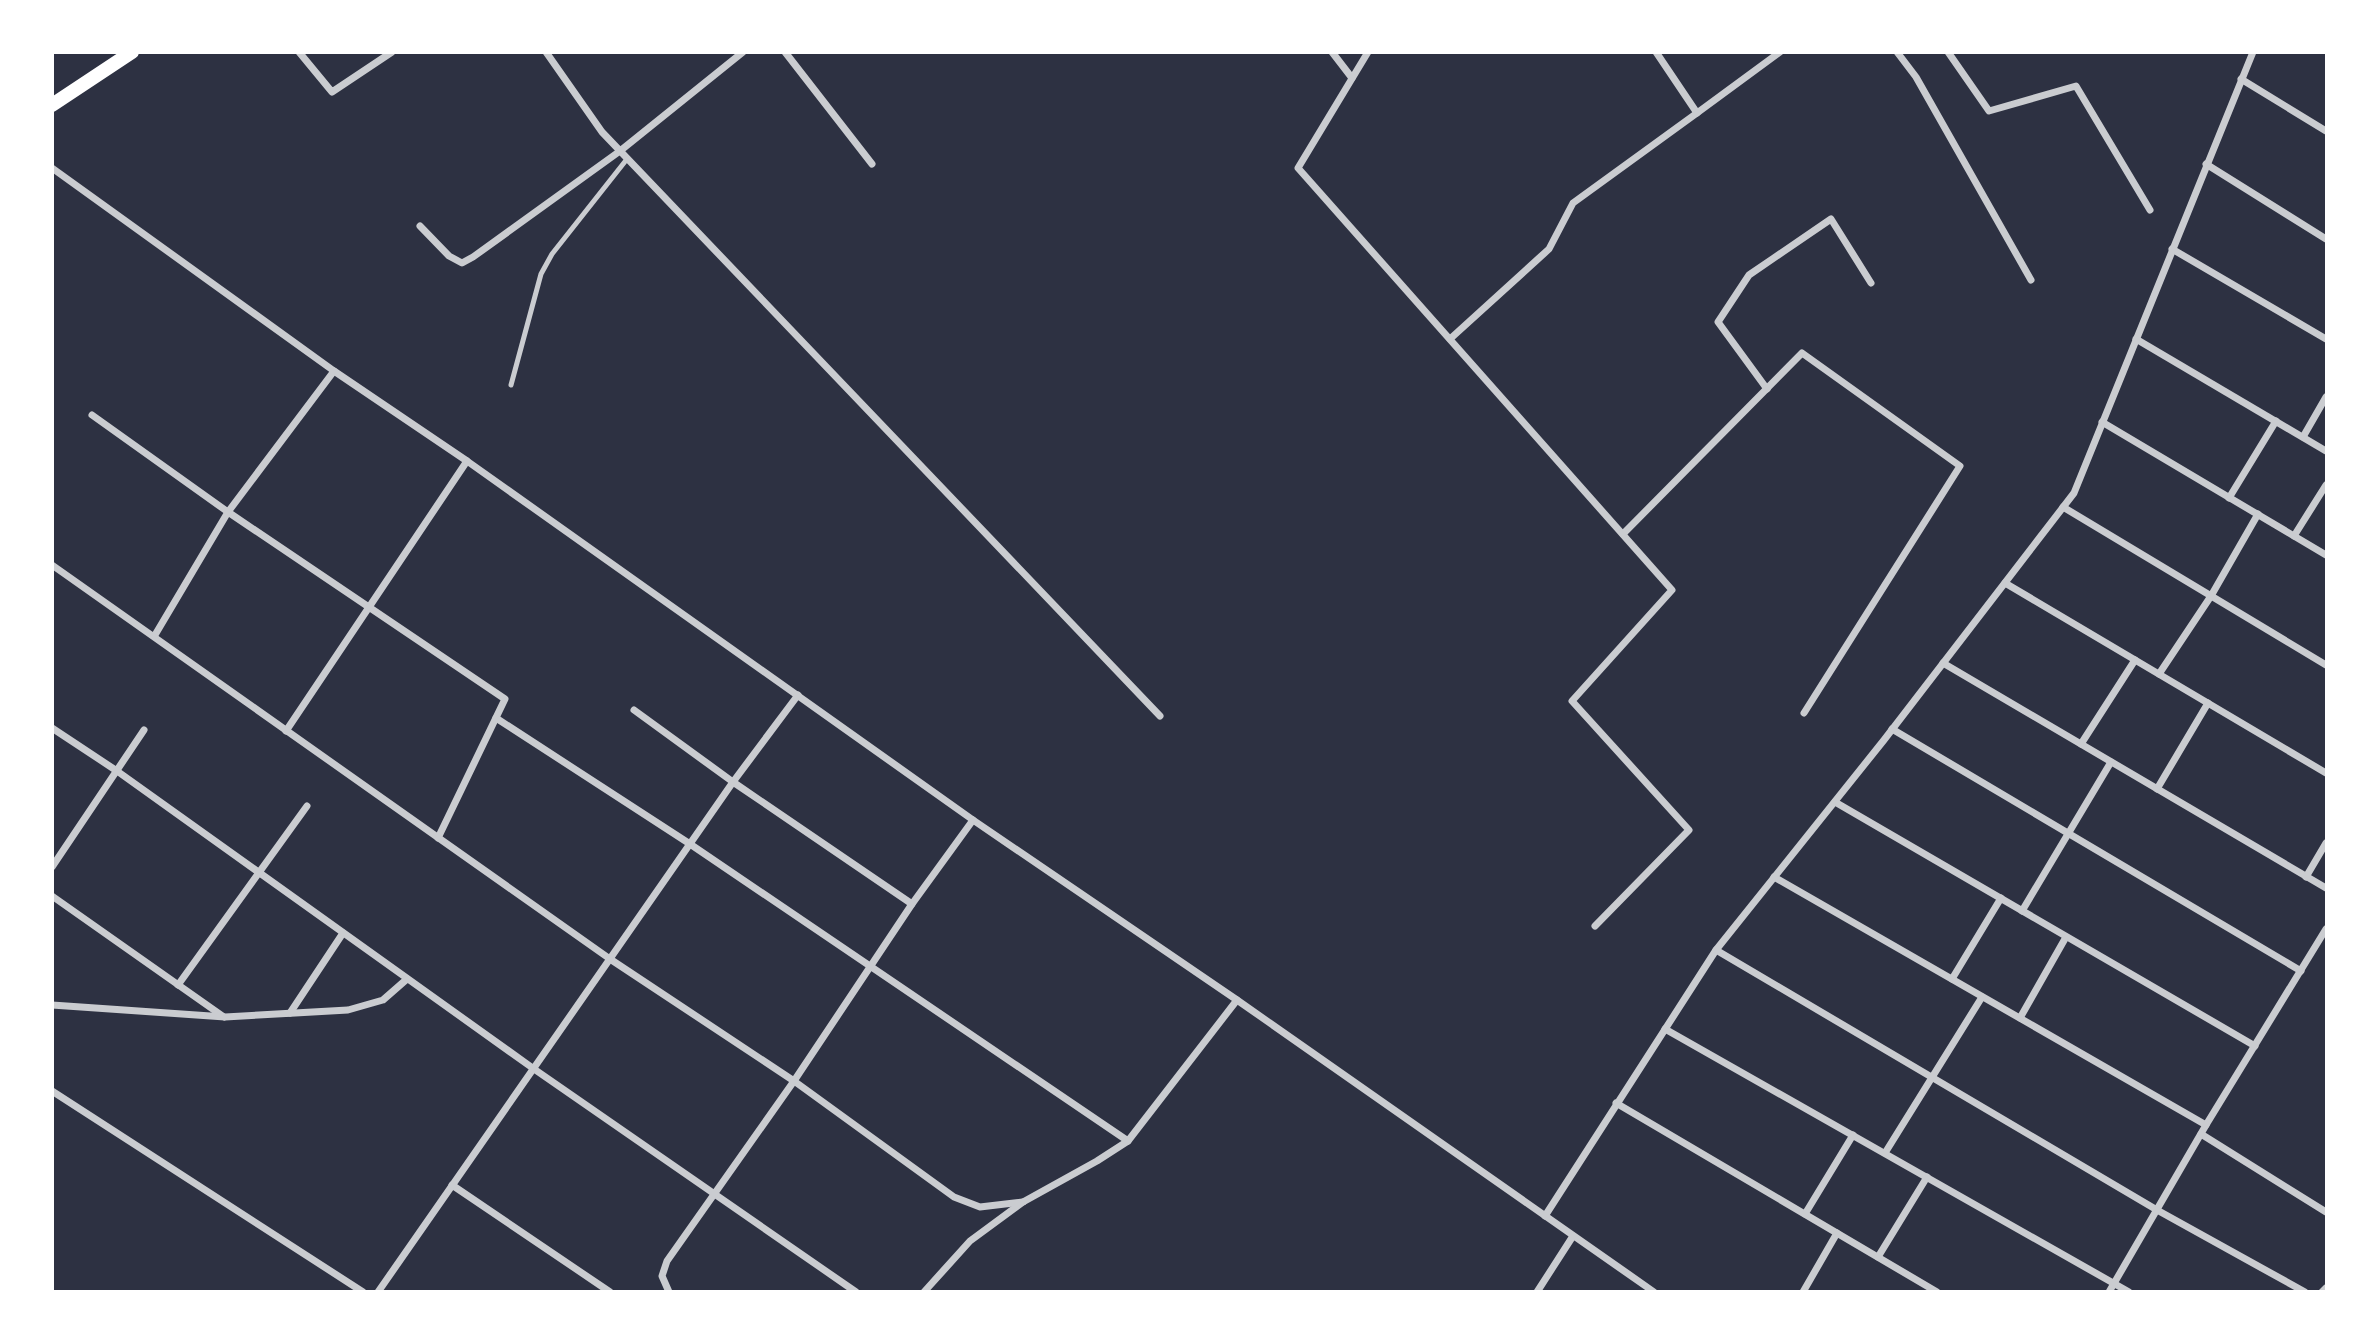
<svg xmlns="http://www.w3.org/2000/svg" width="2379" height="1344" viewBox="0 0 2379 1344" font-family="Mulish,sans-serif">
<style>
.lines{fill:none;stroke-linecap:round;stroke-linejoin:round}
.service{stroke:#caccd0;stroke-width:5}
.minor{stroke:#caccd0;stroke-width:7}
.secondary{stroke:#fff;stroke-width:14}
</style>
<rect width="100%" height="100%" fill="#2d3142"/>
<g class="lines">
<path class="service" d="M511 385 541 274 552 254 627 159"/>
<g class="minor">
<path d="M299 52 332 92 392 52"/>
<path d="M546 52 602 132 1160 716"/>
<path d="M785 52 872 164"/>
<path d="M1332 52 1352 78"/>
<path d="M1368 52 1298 168 1672 590 1572 701 1689 830 1595 926"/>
<path d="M1656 52 1697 113 1780 52"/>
<path d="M1897 52 1916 77 2031 280"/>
<path d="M1948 52 1989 111 2076 86 2150 210"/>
<path d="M2241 79 2326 131"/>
<path d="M2206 164 2326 239"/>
<path d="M52 168 334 371 467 461 973 820 1237 1000 1654 1292"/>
<path d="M420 226 449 256 462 263 473 257 620 151 743 52"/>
<path d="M2172 249 2326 339"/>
<path d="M1450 339 1549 249 1573 203 1697 113"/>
<path d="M2136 339 2326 451"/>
<path d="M1767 389 1718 322 1749 275 1831 219 1871 283"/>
<path d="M92 415 228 512 505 699 438 838"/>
<path d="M2102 422 2326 555"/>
<path d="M2303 437 2326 397"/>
<path d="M2229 498 2276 421"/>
<path d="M2063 507 2326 665"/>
<path d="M1623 534 1802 353 1960 466 1804 713"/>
<path d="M2294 536 2326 485"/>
<path d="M52 565 610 959 794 1081 954 1197 980 1207 1023 1202"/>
<path d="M2005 583 2326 773"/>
<path d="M155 635 228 512 334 371"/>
<path d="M1943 663 2326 888"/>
<path d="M2159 674 2211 596 2258 514"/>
<path d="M634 710 733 782 912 904"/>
<path d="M496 718 690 844 1128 1141"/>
<path d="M52 728 117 771 534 1069 856 1292"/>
<path d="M1892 729 2301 971"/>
<path d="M286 731 467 461"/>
<path d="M2081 744 2135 660"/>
<path d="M2157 789 2208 703"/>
<path d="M1835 802 2255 1046"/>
<path d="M52 867 144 730"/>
<path d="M1774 877 2206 1125"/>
<path d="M2306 877 2326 843"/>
<path d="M52 896 224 1017"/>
<path d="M2022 911 2111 762"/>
<path d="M1716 950 2157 1210 2305 1292"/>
<path d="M1952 979 2001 898"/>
<path d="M178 985 307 806"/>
<path d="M52 1005 225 1017 348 1010 383 1000 407 979"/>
<path d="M290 1013 343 933"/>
<path d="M2020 1018 2066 937"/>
<path d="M1665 1029 2129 1292"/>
<path d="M52 1091 363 1292"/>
<path d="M1616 1103 1937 1292"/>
<path d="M2201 1134 2326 1212"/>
<path d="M1885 1153 1982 997"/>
<path d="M452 1185 610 1292"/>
<path d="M1805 1214 1853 1135"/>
<path d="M1545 1216 1716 950 1884 740 2074 493 2253 52"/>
<path d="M1878 1257 1927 1177"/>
<path d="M378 1292 733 782 798 695"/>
<path d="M669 1292 662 1276 667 1261 794 1081 912 904 973 820"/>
<path d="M924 1292 970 1241 1023 1202 1097 1161 1128 1141 1237 1000"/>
<path d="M1537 1292 1573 1236"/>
<path d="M1803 1292 1837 1233"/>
<path d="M2109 1292 2206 1125 2326 929"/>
<path d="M2322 1292 2326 1288"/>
</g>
<path class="secondary" d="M52 105 132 52"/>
</g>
<rect width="2379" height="1344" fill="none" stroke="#ffffff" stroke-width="108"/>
</svg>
